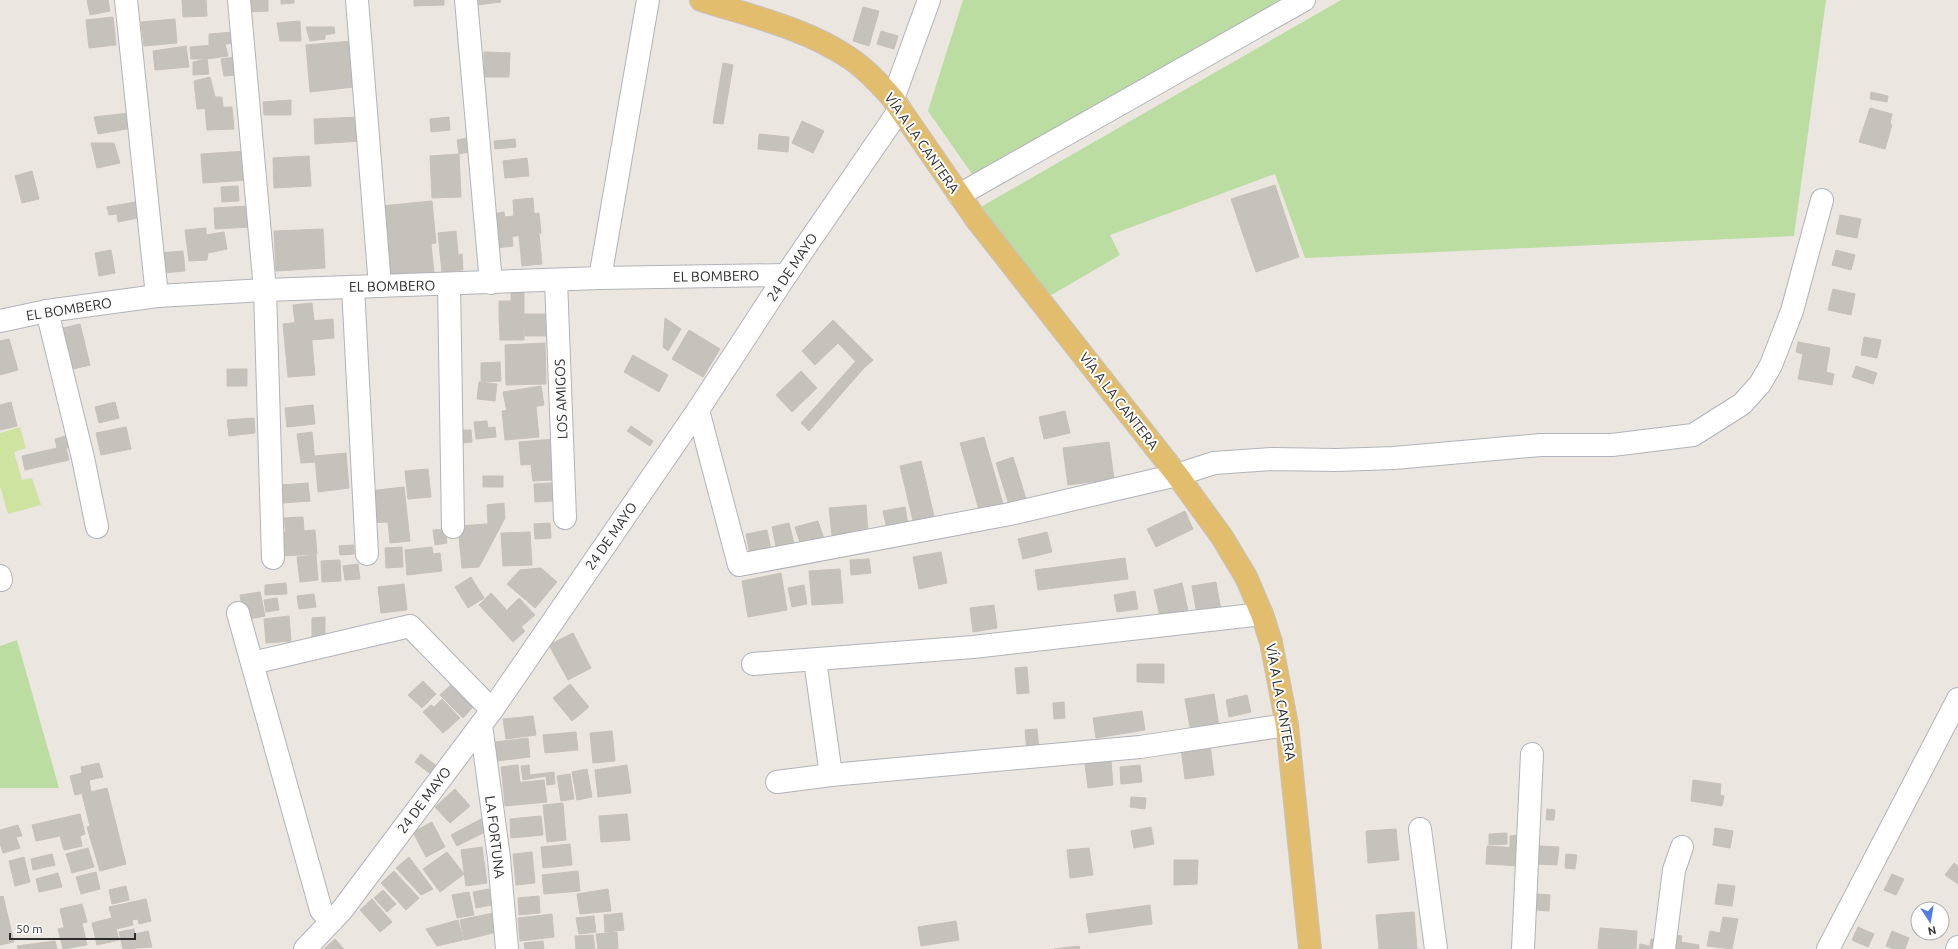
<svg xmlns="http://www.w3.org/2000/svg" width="1958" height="949" viewBox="0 0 1958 949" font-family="Ubuntu,sans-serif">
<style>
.green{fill:#bcdda2}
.pitch{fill:#cde39f}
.building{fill:#c5c1bb;stroke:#c8c1ba}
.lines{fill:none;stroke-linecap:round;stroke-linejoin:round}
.minor-casing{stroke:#b0b3bb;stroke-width:24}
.major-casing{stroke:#c4c4c4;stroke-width:24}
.minor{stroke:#fff;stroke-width:22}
.major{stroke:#e3bd6e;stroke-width:22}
.labels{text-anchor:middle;stroke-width:4;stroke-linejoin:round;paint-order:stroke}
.street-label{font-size:14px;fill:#2c2c2c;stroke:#fff}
</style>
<rect width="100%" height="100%" fill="#ece6e0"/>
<g class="green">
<path d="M963 0H1286L974 177 928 111Z"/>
<path d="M1341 0H1826L1794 236 1305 258 1275 174 1110 235 1120 255 1048 297 979 208Z"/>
<path d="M17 640 59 788H0V646Z"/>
</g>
<path class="pitch" d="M20 427 26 448 14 452 22 480 32 478 41 505 8 514 0 486V433Z"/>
<g class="building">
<path d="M87 0H108L110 11 90 15Z"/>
<path d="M182 0H206L207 16 183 17Z"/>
<path d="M249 0H268V11L249 12Z"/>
<path d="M281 0H294V3L281 4Z"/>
<path d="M414 0H444V5L414 6Z"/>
<path d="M476 0H500L501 2 477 5Z"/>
<path d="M863 7 879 11 869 46 853 41Z"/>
<path d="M113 17 116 45 89 48 86 20Z"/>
<path d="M175 19 177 43 144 46 141 22Z"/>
<path d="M300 21 301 41H280L277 23Z"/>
<path d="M306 27H334L335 33 325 35V39L310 41Z"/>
<path d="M881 31 898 36 894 49 877 44Z"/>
<path d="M233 32 235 43 209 46V34Z"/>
<path d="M352 41 354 87 310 92 306 45Z"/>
<path d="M225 44 228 56 207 59H191L190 47Z"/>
<path d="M186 46 189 67 155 70 153 51Z"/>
<path d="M484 52 510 53 509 77H484Z"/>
<path d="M235 57 237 75 224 76 221 59Z"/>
<path d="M207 59 209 74 193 75V62Z"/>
<path d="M723 63 733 65 723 124 713 123Z"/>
<path d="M210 77 215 97H222L223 107 197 109 194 81Z"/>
<path d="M1871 92 1888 96 1887 102 1870 99Z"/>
<path d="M291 100V115H264L263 102Z"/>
<path d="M232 107 234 129 207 130 205 108Z"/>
<path d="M1870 108 1892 114 1890 124 1892 125 1885 149 1859 142Z"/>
<path d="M129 113 133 128 98 134 94 117Z"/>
<path d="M359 117 361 141 315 144 314 119Z"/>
<path d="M449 117 450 130 431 132 430 119Z"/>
<path d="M802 121 824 131 813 153 792 143Z"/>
<path d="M759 134 789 137 788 152 758 149Z"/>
<path d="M472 137 474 151 459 154 457 140Z"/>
<path d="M515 139 516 147 495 149 494 141Z"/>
<path d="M91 143H114L120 163 97 168Z"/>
<path d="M246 151 248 180 203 183 201 154Z"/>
<path d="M459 154 461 197 432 198 430 156Z"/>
<path d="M309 156 311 186 274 188 273 158Z"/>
<path d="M527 158 529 176 505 178 503 161Z"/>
<path d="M32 171 39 199 22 203 15 176Z"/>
<path d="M1275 185 1299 257 1256 272 1231 199Z"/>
<path d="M238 186 239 201 222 202 221 187Z"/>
<path d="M533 198 534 214 514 216 513 200Z"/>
<path d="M432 201 436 243 431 244 434 272 388 276 381 206Z"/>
<path d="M135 202 138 218 118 222 117 214 109 215 107 207Z"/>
<path d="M249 206 250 227 215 229 214 208Z"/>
<path d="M504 212 507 237 512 236 513 246 496 248 492 214Z"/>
<path d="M539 213 541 233 507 237 505 217Z"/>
<path d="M1840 215 1861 219 1857 238 1836 234Z"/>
<path d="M206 228V235L224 232 227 249 208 253 207 260 189 261 185 230Z"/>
<path d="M323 229 325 268 276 271 274 231Z"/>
<path d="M456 231 458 255 462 254 463 270 442 272 438 233Z"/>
<path d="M539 234 542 264 522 266 519 236Z"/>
<path d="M111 250 115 273 99 276 95 253Z"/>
<path d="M1836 250 1855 255 1851 270 1832 265Z"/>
<path d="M183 251 185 271 162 273 159 253Z"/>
<path d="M1833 289 1855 294 1851 315 1828 310Z"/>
<rect x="511" y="292" width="13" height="24"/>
<path d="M499 301H511V316L499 317Z"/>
<path d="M312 303 314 321 295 323 293 305Z"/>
<path d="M524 314H546V336H525Z"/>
<path d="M524 316V340H500L499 317Z"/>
<path d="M665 318 681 329 668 351 663 347Z"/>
<path d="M333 319 334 338 311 340 310 321Z"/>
<path d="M833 320 873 360 863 369 838 343 815 365 802 351Z"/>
<path d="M310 321 315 375 288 377 283 324Z"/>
<path d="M80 324 90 365 65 371 55 330Z"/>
<path d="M689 330 720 349 703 377 672 359Z"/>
<path d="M1864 337 1881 340 1877 358 1861 355Z"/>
<path d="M9 339 18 370 0 375V341Z"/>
<path d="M1798 342 1830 348 1826 372 1834 374 1832 385 1798 379 1803 354 1796 352Z"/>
<path d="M545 343 546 384 506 385 505 345Z"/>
<path d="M633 355 668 375 659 392 624 372Z"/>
<path d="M500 362 501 381 481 382V363Z"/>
<path d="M855 362 863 369 809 431 801 423Z"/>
<path d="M1856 366 1877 373 1873 384 1852 377Z"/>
<rect x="227" y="369" width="20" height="17"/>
<path d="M801 371 817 388 792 412 776 395Z"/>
<path d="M479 382 497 384 495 401 477 399Z"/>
<path d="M541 386 544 405 507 412 503 392Z"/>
<path d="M11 402 17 426 0 430V405Z"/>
<path d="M115 402 119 418 99 423 95 407Z"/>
<path d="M313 405 315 424 287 427 285 408Z"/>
<path d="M536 407 539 437 505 440 502 411Z"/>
<path d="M1065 411 1070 433 1044 439 1039 417Z"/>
<path d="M254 418 255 433 229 436 227 420Z"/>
<path d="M487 421 488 428 495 427 496 437 476 439 474 422Z"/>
<path d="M631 426 653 441 650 446 627 431Z"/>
<path d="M126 427 131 449 101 455 96 433Z"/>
<path d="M462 430H471L472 442 463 443Z"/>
<path d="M312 432 315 462 301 463 297 434Z"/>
<path d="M66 436 68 448H66L69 460 25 470 22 456 57 448 55 439Z"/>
<path d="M984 437 1003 504 979 510 960 443Z"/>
<path d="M555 439 552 463 521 465 519 442Z"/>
<path d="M1109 442 1114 479 1068 485 1063 448Z"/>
<path d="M346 453 349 488 318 492 315 456Z"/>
<path d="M1013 457 1028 505 1011 511 996 463Z"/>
<path d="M921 461 936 525 915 529 900 466Z"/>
<path d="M552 463 553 480 533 481 531 465Z"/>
<path d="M428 469 431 497 408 499 405 471Z"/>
<rect x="483" y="476" width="20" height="11"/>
<path d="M308 483 310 501 282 503 281 485Z"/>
<path d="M552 483 553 501 535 502 534 484Z"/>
<path d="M404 487 410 541 390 543 388 522 372 523 369 491Z"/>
<path d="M504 503 505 518 479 567 462 568 458 526 488 524 487 505Z"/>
<path d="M866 505 868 532 832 536 829 508Z"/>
<path d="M905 507 909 529 888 534 883 511Z"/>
<path d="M1185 511 1193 529 1156 547 1147 529Z"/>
<path d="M303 517 304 531 286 533 284 518Z"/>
<path d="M818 521 826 545 803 552 795 527Z"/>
<path d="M550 523 551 538 535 539 534 524Z"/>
<path d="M789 523 795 548 777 551 772 527Z"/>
<path d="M445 529 447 543 435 545 433 530Z"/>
<path d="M315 530 317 554 283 556 281 533Z"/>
<path d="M767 530 772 555 751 560 746 534Z"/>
<path d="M530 532 532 565 503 566 501 533Z"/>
<path d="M1047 532 1052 552 1023 559 1018 539Z"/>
<path d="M354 545V554L340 555 339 546Z"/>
<path d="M402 547 403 567 386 568 385 548Z"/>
<path d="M432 547 433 554 440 553 442 571 407 575 405 550Z"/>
<path d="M941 552 947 583 919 589 913 557Z"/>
<path d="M316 555 318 580 300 582 297 557Z"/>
<path d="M1125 558 1128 579 1038 590 1035 570Z"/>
<path d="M869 559 871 573 851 575 850 560Z"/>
<path d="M340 560 341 581 322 582 321 561Z"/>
<path d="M358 564 360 579 345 580 343 566Z"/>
<path d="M541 568 557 582 535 608 507 584 520 570Z"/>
<path d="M840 569 843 603 812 605 809 571Z"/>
<path d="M781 573 787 610 748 617 742 581Z"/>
<path d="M471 577 484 598 468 608 455 587Z"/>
<path d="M1216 582 1222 616 1198 620 1192 586Z"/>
<path d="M286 583 287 594 265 595V585Z"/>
<path d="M1182 583 1188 611 1160 617 1154 590Z"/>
<path d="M404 584 407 610 381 613 378 587Z"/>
<path d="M804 585 807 604 792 607 788 588Z"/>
<path d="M1135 591 1138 609 1117 612 1114 595Z"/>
<path d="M260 592 265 616 244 620 240 595Z"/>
<path d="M491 593 506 609 494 621 479 605Z"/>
<path d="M314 594 316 607 299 609 297 596Z"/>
<path d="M277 598 279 610 266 612 264 600Z"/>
<path d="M519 598 535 615 521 627 506 611Z"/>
<path d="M994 605 997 628 973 632 970 608Z"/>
<path d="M505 610 525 631 513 642 494 621Z"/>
<path d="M289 616 291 641 266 643 264 619Z"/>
<path d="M325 617V638H312V618Z"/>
<path d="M573 633 591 668 568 680 549 645Z"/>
<path d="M1137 664H1164V683L1137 682Z"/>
<path d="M1027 667 1029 693 1017 694 1015 668Z"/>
<path d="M423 681 436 694 422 708 408 695Z"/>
<path d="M453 683 475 705 463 718 440 695Z"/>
<path d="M570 684 589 707 572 721 553 698Z"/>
<path d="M1214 694 1219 727 1191 732 1185 699Z"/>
<path d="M1247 695 1251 712 1229 717 1226 700Z"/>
<path d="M442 699 460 718 443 733 423 712 431 705 434 707Z"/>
<path d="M1064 702 1065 718 1054 719 1053 703Z"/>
<path d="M1142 711 1145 730 1096 738 1093 718Z"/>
<path d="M533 716 536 735 506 739 503 719Z"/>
<path d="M1037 729 1039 751 1027 752 1025 730Z"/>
<path d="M612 731 615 761 593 763 590 733Z"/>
<path d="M576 732 578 750 545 753 543 735Z"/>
<path d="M528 738 530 757 497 761 495 742Z"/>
<path d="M1210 745 1214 775 1185 779 1181 749Z"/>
<path d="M421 754 438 767 432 775 415 762Z"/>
<path d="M1111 761 1113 785 1088 788 1085 764Z"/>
<path d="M99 763 103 777 89 780 91 791 75 795 70 776 82 773 81 767Z"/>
<path d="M518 765 520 783 503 784 501 767Z"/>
<path d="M529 765 530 775 554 772 555 784 547 785 546 776 523 780 521 766Z"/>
<path d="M627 765 631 793 598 797 595 770Z"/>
<path d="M1140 765 1142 782 1121 784 1120 767Z"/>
<path d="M587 769 592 797 577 800 572 772Z"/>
<path d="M570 774 574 799 561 801 557 776Z"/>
<path d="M544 780 547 802 505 806 503 784Z"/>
<path d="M1693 780 1721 784 1720 795 1724 796 1722 806 1691 801Z"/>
<path d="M107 788 115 820 90 826 82 794Z"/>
<path d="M455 789 470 806 450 823 435 807Z"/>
<path d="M1131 797 1146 798 1145 809 1130 807Z"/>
<path d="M563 803 566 840 547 842 543 805Z"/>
<path d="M1547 809 1555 810 1554 820H1546Z"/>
<path d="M80 814 85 834 80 836 82 846 64 850 60 836 36 841 32 825Z"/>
<path d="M627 814 630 840 601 842 599 816Z"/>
<path d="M541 816 543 835 511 838 510 819Z"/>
<path d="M483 818 489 830 457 846 451 835Z"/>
<path d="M115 820 126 864 100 871 87 827Z"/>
<path d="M432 822 445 847 426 857 413 832Z"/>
<path d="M18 825 22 836 16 837 20 848 3 853 0 843V830Z"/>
<path d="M1151 827 1154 844 1134 848 1131 831Z"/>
<path d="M1715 828 1733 831 1730 848 1713 845Z"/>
<path d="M1396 829 1399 860 1368 863 1366 831Z"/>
<path d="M1507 833V844L1489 845V834Z"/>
<path d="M1519 835V848H1510V836Z"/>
<path d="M570 844 572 865 543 868 541 847Z"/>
<path d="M1487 846 1519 848 1521 866 1486 864Z"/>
<path d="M1539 846 1559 847 1557 865 1537 864Z"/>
<path d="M482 847 487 883 466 886 461 850Z"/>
<path d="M88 848 94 867 72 873 66 854Z"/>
<path d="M1089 848 1093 875 1070 878 1067 850Z"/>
<path d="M447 852 464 874 440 892 423 869Z"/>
<path d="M532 852 535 883 516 885 513 854Z"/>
<path d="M52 854 55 865 33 870 31 859Z"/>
<path d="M1566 854 1577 855 1575 869 1565 868Z"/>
<path d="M24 857 30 882 15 886 9 861Z"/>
<path d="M409 857 433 889 421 895 396 868Z"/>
<path d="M1174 860H1198L1197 884 1174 885Z"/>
<path d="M1954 863 1958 866V884L1945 875Z"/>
<path d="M394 871 419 898 406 910 381 883Z"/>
<path d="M578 871 580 891 544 894 542 875Z"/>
<path d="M96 872 100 889 81 894 76 877Z"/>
<path d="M58 873 62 887 39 892 36 879Z"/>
<path d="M1892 874 1904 879 1896 895 1884 890Z"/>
<path d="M1718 884 1735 886 1732 906 1715 904Z"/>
<path d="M126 886 129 900 112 904 109 890Z"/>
<path d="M489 889 492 905 476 908 473 892Z"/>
<path d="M608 889 611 911 580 914 577 894Z"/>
<path d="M383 890 396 904 387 912 374 898Z"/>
<path d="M469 892 474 915 457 918 452 895Z"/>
<path d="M1537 894 1550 895 1549 911 1536 910Z"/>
<path d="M3 896 14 942 0 945V897Z"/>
<path d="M539 896 540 913 519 915 518 898Z"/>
<path d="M146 899 151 921 139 924 138 919 132 920 133 925 116 929 119 940 97 945 92 923 112 918 109 907Z"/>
<path d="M372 899 392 922 380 932 360 910Z"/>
<path d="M82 904 87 922 64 927 60 909Z"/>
<path d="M1150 905 1152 924 1089 933 1086 914Z"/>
<path d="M1414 912 1417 949H1379L1376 915Z"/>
<path d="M493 913 497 932 464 940 460 920Z"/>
<path d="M622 913 624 930 605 932 604 915Z"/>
<path d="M552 914 554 937 520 941 518 918Z"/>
<path d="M594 916 596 932 579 934 576 918Z"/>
<path d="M1723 917 1738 919 1732 949 1707 946 1710 931 1720 933Z"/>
<path d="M458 920 463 940 437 946 426 929Z"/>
<path d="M956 921 959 940 921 946 918 927Z"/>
<path d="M82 923 87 945 63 949 58 929Z"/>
<path d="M1858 927 1874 934 1868 947 1852 940Z"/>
<path d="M1600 928 1637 931 1636 949H1598Z"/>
<path d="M134 929 135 934 148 931 152 947 123 949 119 932Z"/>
<path d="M1892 931 1909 938 1905 949H1894L1886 946Z"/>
<path d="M617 932 618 949H598L596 934Z"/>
<path d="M593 935 595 949H576L575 936Z"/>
<path d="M1676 935 1682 936 1681 942 1699 945V949H1674Z"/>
<path d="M335 939 344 949H324Z"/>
<path d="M1651 939 1660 940 1659 949H1639L1640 944 1650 946Z"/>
<path d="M55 941 57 949H18L17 946Z"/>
<path d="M543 941 544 949H525L524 943Z"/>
<path d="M1079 946 1080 949H1054Z"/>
</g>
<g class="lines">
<defs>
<g id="minor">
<path d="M126 0 157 296"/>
<path d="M239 0 265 290 273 558"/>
<path d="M357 0 380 286"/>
<path d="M466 0 491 283"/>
<path d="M959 195 1304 0"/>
<path d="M600 278 648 0"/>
<path d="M556 280 565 518"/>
<path d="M449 285 453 527"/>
<path d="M353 287 367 554"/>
<path d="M47 311 83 458 97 527"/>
<path d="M0 321 47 311 157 296 265 290 600 278 786 275"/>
<path d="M698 410 739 565 1010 514 1177 475 1214 463 1272 459 1336 460 1394 458 1541 445H1612L1693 435 1742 404 1760 384 1771 365 1792 311 1822 200"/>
<path d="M0 576 1 580"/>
<path d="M238 613 321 910 331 922"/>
<path d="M815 660 831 775"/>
<path d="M252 663 410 626 492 710"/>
<path d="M753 664 973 647 1262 614"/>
<path d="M481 725 499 858 507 949"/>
<path d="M777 782 831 775 1140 747 1287 725"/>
<path d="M1420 829 1436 949"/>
<path d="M305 949 342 910 492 710 698 410 786 275 900 109 893 99 929 0"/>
<path d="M1523 949 1532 754"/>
<path d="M1664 949 1674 870 1682 847"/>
<path d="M1828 949 1958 699"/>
<path d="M1957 949 1958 947"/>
</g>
<path id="major" d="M701 0C751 16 808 29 851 59 867 70 880 84 893 99L976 219 1177 475 1222 537 1246 577 1262 614 1271 642 1287 725 1310 949"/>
</defs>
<use href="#minor" class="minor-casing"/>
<use href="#major" class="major-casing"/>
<use href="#minor" class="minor"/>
<use href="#major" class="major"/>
</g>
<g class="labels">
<g class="street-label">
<text transform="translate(922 143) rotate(55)" y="5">VÍA A LA CANTERA</text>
<text transform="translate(792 267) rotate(-56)" y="5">24 DE MAYO</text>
<text transform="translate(716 276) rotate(-1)" y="5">EL BOMBERO</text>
<text transform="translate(392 286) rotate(-1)" y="5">EL BOMBERO</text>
<text transform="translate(69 309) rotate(-9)" y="5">EL BOMBERO</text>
<text transform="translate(561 399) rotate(-92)" y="5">LOS AMIGOS</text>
<text transform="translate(1119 401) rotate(52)" y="5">VÍA A LA CANTERA</text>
<text transform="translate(611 536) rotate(-55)" y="5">24 DE MAYO</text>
<text transform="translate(1281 702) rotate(80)" y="5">VÍA A LA CANTERA</text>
<text transform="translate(424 800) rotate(-53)" y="5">24 DE MAYO</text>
<text transform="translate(495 837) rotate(83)" y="5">LA FORTUNA</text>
</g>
</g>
<g transform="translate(1930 921) rotate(168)"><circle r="19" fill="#ffffff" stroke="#ababab"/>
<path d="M0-3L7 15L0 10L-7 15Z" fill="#517ce8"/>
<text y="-6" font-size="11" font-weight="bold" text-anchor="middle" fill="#2c2c2c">N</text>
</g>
<path d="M10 933v6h125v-6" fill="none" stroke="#2c2c2c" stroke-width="2"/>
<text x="16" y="933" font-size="12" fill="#2c2c2c" stroke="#ffffff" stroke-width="3" paint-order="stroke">50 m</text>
</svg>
